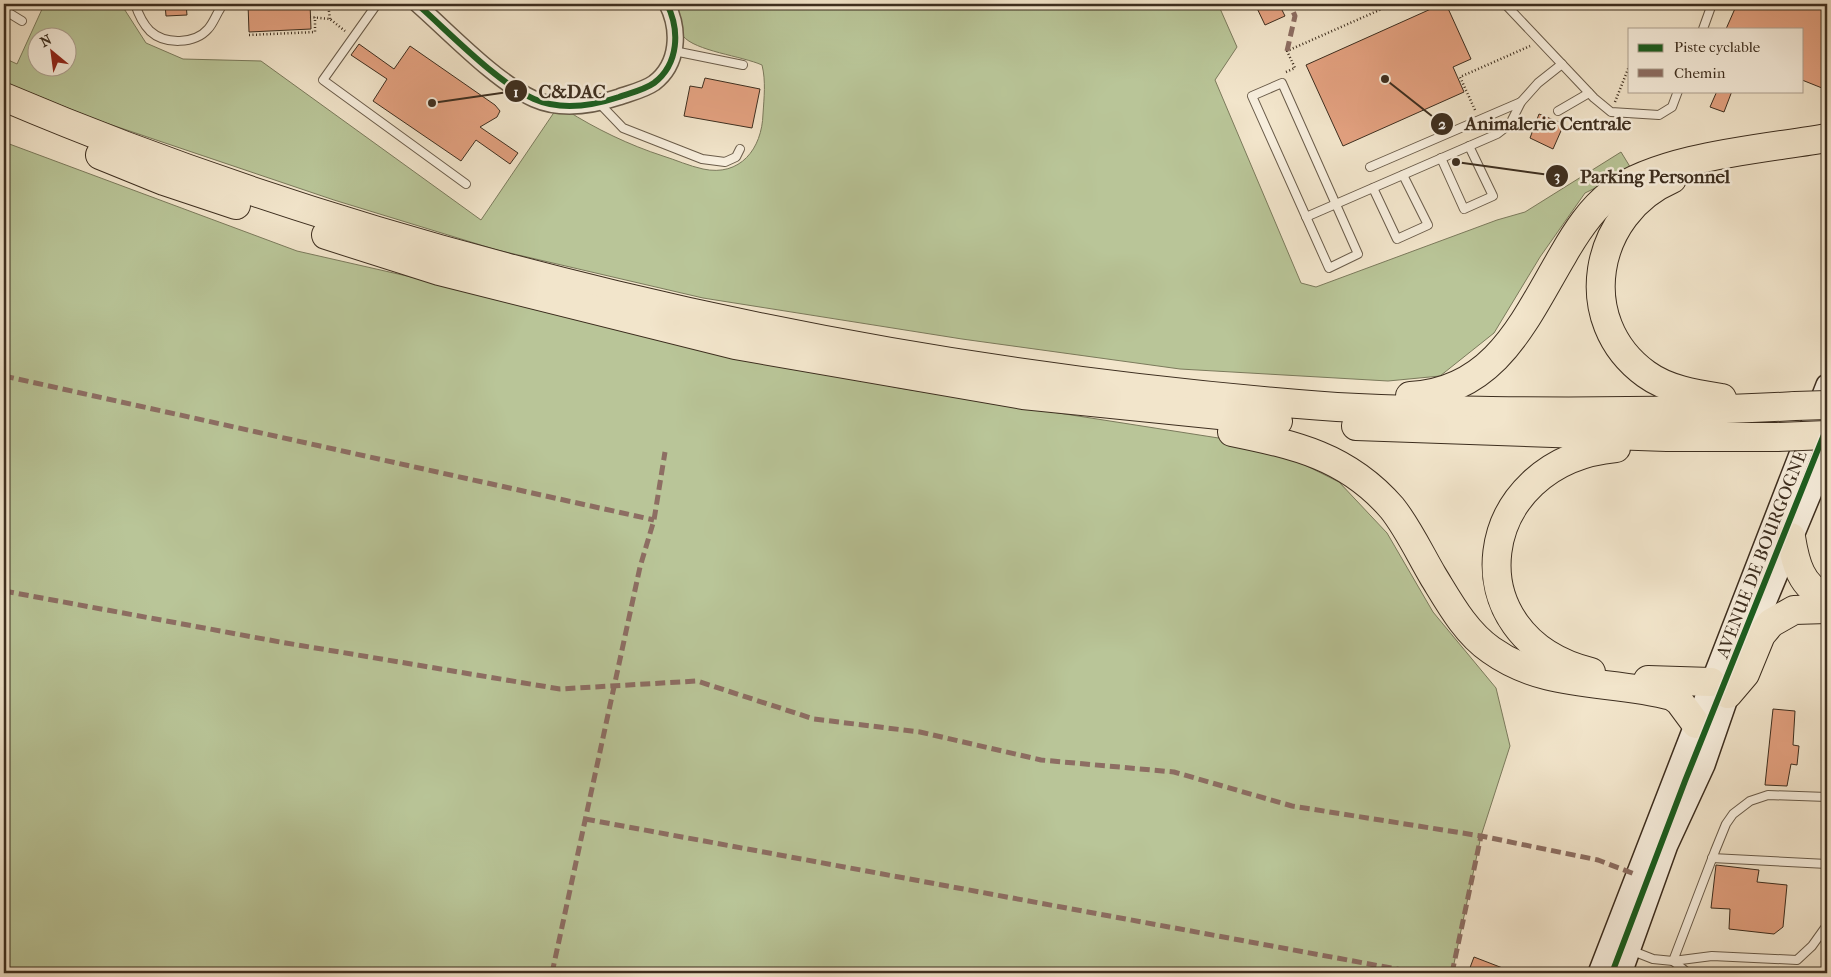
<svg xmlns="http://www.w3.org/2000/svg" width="1831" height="977" viewBox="0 0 1831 977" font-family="'IM FELL French Canon',serif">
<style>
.green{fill:#b9c598;stroke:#7b7a5c;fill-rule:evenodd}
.building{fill:#e3a180;stroke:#3d2e1f}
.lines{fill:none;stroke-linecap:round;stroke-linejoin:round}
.lane-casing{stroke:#6a5c4a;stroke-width:10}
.street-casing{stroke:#6a5c4a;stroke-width:18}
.secondary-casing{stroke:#3d2e1f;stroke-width:24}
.highway-casing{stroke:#3d2e1f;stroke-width:30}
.path{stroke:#3d2e1f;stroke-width:2.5;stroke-dasharray:1 2.5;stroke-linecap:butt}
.lane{stroke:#f7eedd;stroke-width:8}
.street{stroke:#f7eedd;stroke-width:15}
.secondary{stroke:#f7eedd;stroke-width:21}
.highway{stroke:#f2e5cb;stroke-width:28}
.highway-bridge-casing{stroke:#3d2e1f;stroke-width:30;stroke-linecap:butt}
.highway-bridge{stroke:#f2e5cb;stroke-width:28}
.quiet{stroke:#8d6e63;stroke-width:5;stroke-dasharray:10 5;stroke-linecap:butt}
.cycleway-casing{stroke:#f7eedd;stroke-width:9}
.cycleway{stroke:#1b5e20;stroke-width:6}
.labels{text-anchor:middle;stroke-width:5;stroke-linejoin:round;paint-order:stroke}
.street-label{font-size:18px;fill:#3d2e1f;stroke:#f7eedd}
.leader{fill:none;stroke:#3d2e1f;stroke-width:2}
.callout-dot{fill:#3d2e1f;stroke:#f7eedd;stroke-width:2}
.mark-label{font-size:15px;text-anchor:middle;font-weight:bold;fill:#fff}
.callout-label{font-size:19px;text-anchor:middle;font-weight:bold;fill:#3d2e1f;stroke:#f7eedd;stroke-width:5;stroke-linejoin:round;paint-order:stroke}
</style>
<rect width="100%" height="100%" fill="#f2e5cb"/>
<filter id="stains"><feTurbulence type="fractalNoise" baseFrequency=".004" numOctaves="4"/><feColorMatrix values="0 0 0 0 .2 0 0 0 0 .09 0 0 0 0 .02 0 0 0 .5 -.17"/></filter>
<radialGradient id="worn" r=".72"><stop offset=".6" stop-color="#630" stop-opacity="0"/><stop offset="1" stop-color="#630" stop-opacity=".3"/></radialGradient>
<g class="green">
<path d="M39 4H121L146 43 183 59 261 61 481 220 555 111 566 110C596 129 629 145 663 156 676 160 689 166 703 169 740 177 762 149 763 114 764 98 766 81 762 65 742 56 695 51 683 36 676 27 673 14 669 4H1218L1237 47 1215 80 1301 283 1316 287 1497 220 1525 212 1621 152 1632 170 1585 193 1540 257 1494 333 1440 376 1388 381 1180 369 962 339 703 298 497 250 334 200 97 120 4 82V58L17 64 43 7ZM38 38H68V68H38Z"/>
<path d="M4 142 297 251 899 388 1244 442 1301 463 1339 482 1387 533 1433 612 1496 688 1510 746 1481 836 1452 973H4Z"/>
</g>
<g class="building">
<path d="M165 4H186L187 15 166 16Z"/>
<path d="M248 4H310L311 29 249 32Z"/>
<path d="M1255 4H1279L1285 16 1265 25Z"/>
<path d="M1442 4H1446L1471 59 1453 67 1464 92 1343 146 1306 65Z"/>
<path d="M1737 4H1806L1827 12V90L1802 80V29H1726Z"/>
<path d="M359 44 394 69 410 46 495 105 500 111 497 117 480 127 518 153 510 164 476 140 461 161 373 101 387 79 351 55Z"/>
<path d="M705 78 760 89 752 128 684 116 690 86 702 88Z"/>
<path d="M1717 91H1732L1724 112 1710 107Z"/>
<path d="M1539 114 1564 124 1553 149 1530 138Z"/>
<path d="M1773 709 1795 711 1793 745 1799 746 1797 765 1791 764 1787 786 1765 785Z"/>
<path d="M1716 865 1759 870 1757 882 1787 885 1783 927 1774 934 1729 929 1730 909 1711 908Z"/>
<path d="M1474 957 1513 972V973H1468Z"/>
</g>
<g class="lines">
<defs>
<g id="lane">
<path d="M135 4C138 13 143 24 150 31 165 45 195 44 208 29 213 24 216 15 220 9"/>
<path d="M377 4 323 80 466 184"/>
<path d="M1505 4 1594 98 1611 112 1659 115 1672 107 1678 91"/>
<path d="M4 10 22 21"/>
<path d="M1703 29 1712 4"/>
<path d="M674 51 743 65"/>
<path d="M1282 83 1358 254 1329 268 1252 96Z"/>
<path d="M600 104 623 128 702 159 725 162 736 157 740 149"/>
<path d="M1558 111 1589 93"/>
<path d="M1441 158 1464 209 1493 196 1469 146"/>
<path d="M1370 167 1521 102"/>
<path d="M1373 188 1397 239 1428 225 1403 175"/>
<path d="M1306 217 1497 134 1510 124 1521 102 1538 83 1562 64"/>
<path d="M1712 858 1827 864"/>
<path d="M1630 950 1653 959 1673 961 1712 956 1797 960 1812 946 1827 925"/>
<path d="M1673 961 1715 851 1726 824 1733 814 1750 801 1768 795 1827 797"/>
<path d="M1673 961 1688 973"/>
</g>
<path id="street" d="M417 4C449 32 496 82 534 99 561 111 592 106 619 97 630 93 644 90 654 83 679 64 680 30 667 4"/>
<g id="secondary">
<path d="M1749 641 1827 454"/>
<path id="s1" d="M1599 973 1827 385"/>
<path d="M1621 973 1667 845 1704 765 1733 681"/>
</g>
<g id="highway">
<path d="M4 97C201 181 408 245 616 295 840 349 1068 385 1298 404 1362 410 1427 410 1491 411 1592 412 1694 412 1795 406"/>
<path d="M100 155 164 181 236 205"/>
<path d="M1672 179C1593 213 1573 321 1646 374 1668 390 1696 394 1722 398"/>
<path d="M326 235 439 271 735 345 1023 395 1278 421"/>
<path d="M1410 396C1496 392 1525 319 1563 255 1576 232 1591 209 1612 193 1663 156 1764 149 1827 138"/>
<path d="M1356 426 1667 437H1777"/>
<path d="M1232 432C1295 445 1347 456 1392 508 1408 528 1420 554 1433 576 1449 602 1465 632 1491 650 1547 690 1609 679 1672 696L1679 701 1696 724"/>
<path d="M1791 537C1795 562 1801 588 1827 597"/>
<path d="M1591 672C1450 637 1474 461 1616 448"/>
<path d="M1648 680 1711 682"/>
<path d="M1728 694 1745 674 1761 635 1771 623 1794 610 1827 609"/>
</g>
</defs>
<use href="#lane" class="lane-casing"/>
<use href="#street" class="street-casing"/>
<use href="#secondary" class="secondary-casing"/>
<use href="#highway" class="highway-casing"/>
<g class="path">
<path d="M328 4 330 19"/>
<path d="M310 17 330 19 345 31"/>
<path d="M249 35 315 32V17"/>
<path d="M1286 72 1295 68 1287 51 1393 4"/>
<path d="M1615 102 1630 64"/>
<path d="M1475 110 1460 77 1530 46"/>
</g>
<use href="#lane" class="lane"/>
<use href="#street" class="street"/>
<use href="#secondary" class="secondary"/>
<use href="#highway" class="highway"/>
<defs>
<g id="highway-bridge">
<path d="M1795 406 1827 405"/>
<path d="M1777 437 1827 435"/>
</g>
</defs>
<use href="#highway-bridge" class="highway-bridge-casing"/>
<use href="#highway-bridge" class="highway-bridge"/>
<g class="quiet">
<path d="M1287 51 1295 16 1290 4"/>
<path d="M4 376 654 520"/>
<path d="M4 591 280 642 560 689 697 681 814 719 920 732 1041 760 1174 772 1292 806 1481 836 1598 860 1637 875"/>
<path d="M585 819 1418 973"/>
<path d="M552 973 640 567 654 520 665 452"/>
<path d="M1452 973 1481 836"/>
</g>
<defs>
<g id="cycleway">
<path d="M417 4C449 32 496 82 534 99 561 111 592 106 619 97 630 93 644 90 654 83 679 64 680 30 667 4"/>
<path d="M1612 973 1685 781 1827 427"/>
</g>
</defs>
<use href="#cycleway" class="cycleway-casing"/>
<use href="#cycleway" class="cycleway"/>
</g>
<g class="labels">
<g class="street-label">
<text dy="6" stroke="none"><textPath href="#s1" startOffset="449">AVENUE DE BOURGOGNE</textPath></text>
</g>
</g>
<path class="leader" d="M432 103L516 91M1385 79L1442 124M1456 162L1557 176"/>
<g class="callout-dot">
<circle cx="432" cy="103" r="5"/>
<circle cx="1385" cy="79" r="5"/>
<circle cx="1456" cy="162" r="5"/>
<circle cx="516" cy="91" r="12"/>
<circle cx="1442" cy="124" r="12"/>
<circle cx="1557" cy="176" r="12"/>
</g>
<g class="mark-label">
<text x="516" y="97">1</text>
<text x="1442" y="129">2</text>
<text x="1557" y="181">3</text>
</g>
<g class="callout-label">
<text x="572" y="98">C&amp;DAC</text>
<text x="1548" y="130">Animalerie Centrale</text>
<text x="1655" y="183">Parking Personnel</text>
</g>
<rect width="1831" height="977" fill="none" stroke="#f2e5cb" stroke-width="20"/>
<rect x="5" y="5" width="1821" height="967" fill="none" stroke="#3d2e1f" stroke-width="2.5"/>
<rect x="10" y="10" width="1811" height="957" fill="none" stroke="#3d2e1f"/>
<rect x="1628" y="28" width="175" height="65" fill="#f7eedd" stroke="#ada191"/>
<rect x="1638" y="44" width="25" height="8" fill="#1b5e20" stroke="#ada191"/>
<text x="1674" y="52" font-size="15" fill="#3d2e1f">Piste cyclable</text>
<rect x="1638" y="69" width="25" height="8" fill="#8d6e63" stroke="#ada191"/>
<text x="1674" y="78" font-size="15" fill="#3d2e1f">Chemin</text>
<g transform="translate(52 52) rotate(331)"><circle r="24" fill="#f7eedd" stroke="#ada191"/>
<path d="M0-4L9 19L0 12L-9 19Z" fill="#8f2418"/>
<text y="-8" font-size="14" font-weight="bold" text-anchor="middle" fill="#3d2e1f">N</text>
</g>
<rect width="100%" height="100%" filter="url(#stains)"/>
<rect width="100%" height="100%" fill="url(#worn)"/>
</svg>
